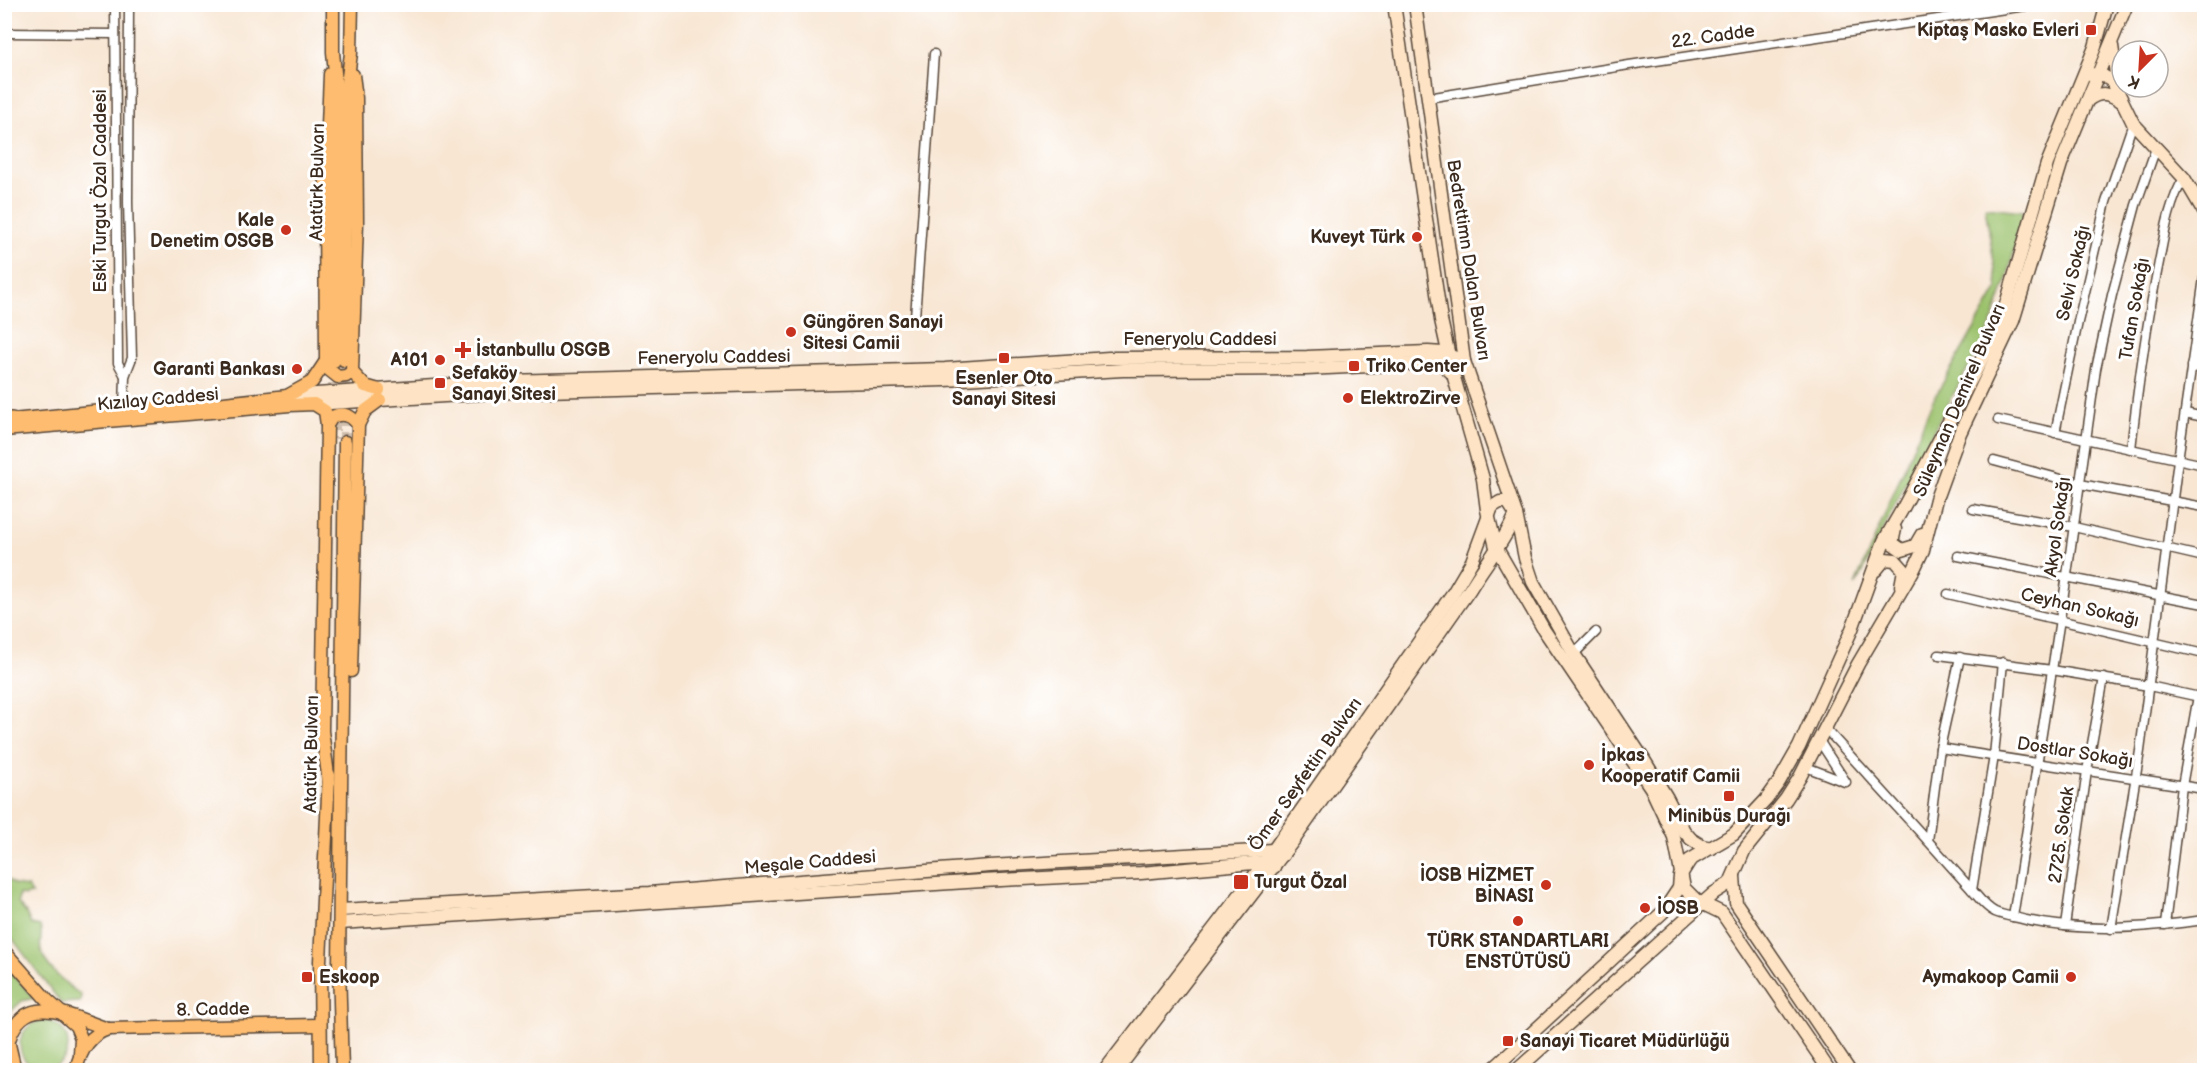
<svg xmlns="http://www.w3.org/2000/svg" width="2209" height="1075" viewBox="0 0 2209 1075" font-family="'Balsamiq Sans',sans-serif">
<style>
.green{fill:#9cc26d;stroke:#6c7646;stroke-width:1.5}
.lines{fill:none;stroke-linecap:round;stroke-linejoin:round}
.primary-tunnel{stroke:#d2c0af;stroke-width:12;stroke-dasharray:12 6;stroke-linecap:butt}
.street-casing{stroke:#574639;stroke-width:11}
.secondary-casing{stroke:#574639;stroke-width:15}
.primary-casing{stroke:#574639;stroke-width:15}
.highway-casing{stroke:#574639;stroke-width:18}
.street{stroke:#fff;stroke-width:8}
.secondary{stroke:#fee4c5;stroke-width:12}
.primary{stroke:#fdbc6f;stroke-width:12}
.highway{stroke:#fdbc6f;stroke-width:15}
.poi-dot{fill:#c8321e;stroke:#fff;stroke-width:2}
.labels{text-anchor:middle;stroke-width:6;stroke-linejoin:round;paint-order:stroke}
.poi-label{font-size:18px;font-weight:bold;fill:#3b2a1e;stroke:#fff;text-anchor:start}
.street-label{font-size:18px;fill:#3b2a1e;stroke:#fff}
</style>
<rect width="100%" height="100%" fill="#fff"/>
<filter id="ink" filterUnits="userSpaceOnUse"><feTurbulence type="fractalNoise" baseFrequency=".0167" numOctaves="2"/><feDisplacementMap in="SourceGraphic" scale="12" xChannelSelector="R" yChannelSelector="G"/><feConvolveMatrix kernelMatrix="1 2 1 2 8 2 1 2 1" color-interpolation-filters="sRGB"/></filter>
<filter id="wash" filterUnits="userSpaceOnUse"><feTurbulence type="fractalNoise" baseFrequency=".008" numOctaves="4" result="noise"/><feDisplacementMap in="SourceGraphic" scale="24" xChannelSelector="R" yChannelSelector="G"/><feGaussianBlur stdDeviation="1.35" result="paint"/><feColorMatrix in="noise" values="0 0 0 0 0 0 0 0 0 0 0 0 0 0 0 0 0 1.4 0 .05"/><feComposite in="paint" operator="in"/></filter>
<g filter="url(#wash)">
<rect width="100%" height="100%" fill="#f8e6d3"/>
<g class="green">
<path d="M1985 207 2024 211 2006 283 1988 332 1916 462 1859 580 1855 585 1933 400 1998 288Z"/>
<path d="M5 878 15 885 28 887 32 894 24 896 19 894 18 903 26 913 31 924 40 926C43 935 39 942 41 950 44 966 68 986 81 995L80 1002 61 1003 5 929Z"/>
<path d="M4 964 34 998 22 1001 8 1014 5 998Z"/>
<circle cx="44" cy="1045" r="24"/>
</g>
</g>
<g filter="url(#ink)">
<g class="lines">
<g class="primary-tunnel">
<path d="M344 360 345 442"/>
<path d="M334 365V439"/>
</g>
<defs>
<g id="street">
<path d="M115 4 118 363 125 376"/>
<path d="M4 33 115 34"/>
<path d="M1428 98 1629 65 2039 4"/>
<path d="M915 317 934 54"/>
<path d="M2191 366 2204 369"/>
<path d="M124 408 125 376 132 358 128 202 129 4"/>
<path d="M2185 413 2204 417"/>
<path d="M1998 420 2204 465"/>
<path d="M2055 433 2078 322 2106 202 2133 123"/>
<path d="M2131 449C2138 385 2147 321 2160 257 2165 230 2170 201 2184 178"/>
<path d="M1994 461 2080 484 2204 507"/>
<path d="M1973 509 2074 527 2204 557"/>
<path d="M1958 556 2204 604"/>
<path d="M1948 594 2204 654"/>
<path d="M1574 654 1596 632"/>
<path d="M1939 655 2052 670 2149 686 2204 698"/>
<path d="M1960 657 1940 748 1928 841 1972 890"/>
<path d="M2003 662 1994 756 1972 890C1979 898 1985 907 1995 912 2004 916 2016 917 2026 920 2086 933 2144 928 2204 920"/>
<path d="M1825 728 1928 841"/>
<path d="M1820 742 1846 782"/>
<path d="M1940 748 2204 789"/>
<path d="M1806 767 1845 782"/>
<path d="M2013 917 2067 575 2096 369 2112 295 2136 205 2156 148"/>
<path d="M2165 925 2182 786 2198 696"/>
<path d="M2065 926 2087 771 2104 678"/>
<path d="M2111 929 2140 751 2178 460 2204 278"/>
</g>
<g id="secondary">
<path d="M1394 4 1441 320 1453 374 1483 479 1487 510 1496 547 1544 630 1651 788 1674 837 1684 888 1697 901 1722 913 1829 1070"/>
<path d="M1415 4 1464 361 1516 514 1525 558 1533 582 1574 654 1644 760 1667 798 1684 831 1691 839 1702 846 1712 848"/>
<path d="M2112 46 2118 88"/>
<path d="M2090 74 2102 75 2113 82 2133 123 2184 178 2204 212"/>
<path d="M2088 100C2100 91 2109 93 2121 101"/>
<path d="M287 396 508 381 945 369 1109 358 1307 357 1428 352 1443 353 1464 361"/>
<path d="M314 404 510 392 945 380 1123 370 1306 369 1435 363 1442 364 1453 374"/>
<path d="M1895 529 1892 543 1902 550 1915 546 1922 534"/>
<path d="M1876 570 1885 559 1895 560 1904 570 1901 586"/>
<path d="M1734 876 1736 903 1849 1070"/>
<path d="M340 910 649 893 990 866 1273 850 1283 855"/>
<path d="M340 923 982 881 1141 873 1265 862 1274 867"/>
<path d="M1105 1070 1265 862 1453 593 1472 561 1492 507 1500 502H1508L1513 510"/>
<path d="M1117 1070 1296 837 1470 589C1485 564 1505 541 1516 514"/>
<path d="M1492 1070 1663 912 1679 888 1680 876 1690 860 1734 834 1766 800 1779 782 1799 747 1852 629 1884 541 1903 508 2000 325 2047 164 2095 47 2107 4"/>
<path d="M1517 1070 1714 893 1730 883 1744 851 1786 799 1800 777 1858 664 1914 569 1923 550 1936 499 1960 433 2013 321 2061 164 2127 4"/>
</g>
<g id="primary">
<path d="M333 4V52L336 83 334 361"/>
<path d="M330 74 325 203 326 361 328 369 338 377 346 376 352 372"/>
<path d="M353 75 356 98 357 223 352 372 365 386 379 390"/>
<path d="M344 360 346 93 351 53 352 4"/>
<path d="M4 418 12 420 151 406 224 403 287 396 312 382 326 361"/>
<path d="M327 425 332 417C343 412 352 415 358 425"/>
<path d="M4 430 290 405 314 404 325 411 327 425 322 731 329 782"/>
<path d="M351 671 358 425 365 411 380 400"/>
<path d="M4 951 47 1000 76 1026 81 1038 80 1054"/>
<path d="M4 1023 15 1070"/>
<path d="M9 1040C25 988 73 1018 108 1029"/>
<path d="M76 1070C80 1052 89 1035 108 1029L319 1025"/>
<path d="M321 1070 320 961 329 775"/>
<path d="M342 1070 339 967 345 442"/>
</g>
<path id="highway" d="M4 420H12"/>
</defs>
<use href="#street" class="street-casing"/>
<use href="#secondary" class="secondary-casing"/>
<use href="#primary" class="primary-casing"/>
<use href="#highway" class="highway-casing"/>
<use href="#street" class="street"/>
<use href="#secondary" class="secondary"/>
<use href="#primary" class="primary"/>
<use href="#highway" class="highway"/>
</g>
</g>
<g class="poi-dot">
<rect x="2085" y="24" width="12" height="12" rx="3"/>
<circle cx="286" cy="230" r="6"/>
<circle cx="1417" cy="237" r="6"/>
<circle cx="791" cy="332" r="6"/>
<path d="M460 341h6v6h6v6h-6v6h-6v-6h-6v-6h6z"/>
<rect x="998" y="352" width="12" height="12" rx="3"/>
<circle cx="440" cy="360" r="6"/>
<rect x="1348" y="360" width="12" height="12" rx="3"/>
<circle cx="297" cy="369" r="6"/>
<rect x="434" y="377" width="12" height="12" rx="3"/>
<circle cx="1348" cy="398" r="6"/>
<circle cx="1589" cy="765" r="6"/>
<rect x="1723" y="790" width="12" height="12" rx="3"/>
<rect x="1233" y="874" width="16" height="16" rx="3"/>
<circle cx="1546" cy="885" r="6"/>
<circle cx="1645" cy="908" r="6"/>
<circle cx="1518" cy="921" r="6"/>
<rect x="301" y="971" width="12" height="12" rx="3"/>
<circle cx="2071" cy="977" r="6"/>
<rect x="1502" y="1035" width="12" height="12" rx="3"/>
</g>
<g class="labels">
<g class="poi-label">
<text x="2079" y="36" text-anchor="end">Kiptaş Masko Evleri</text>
<text x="274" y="226" text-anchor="end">Kale<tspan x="274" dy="21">Denetim OSGB</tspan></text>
<text x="1405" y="243" text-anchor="end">Kuveyt Türk</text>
<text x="803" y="328">Güngören Sanayi<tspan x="803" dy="21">Sitesi Camii</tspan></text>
<text x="476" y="356">İstanbullu OSGB</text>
<text x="428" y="366" text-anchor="end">A101</text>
<text x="1366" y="372">Triko Center</text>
<text x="285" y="375" text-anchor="end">Garanti Bankası</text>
<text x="452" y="379">Sefaköy<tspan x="452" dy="21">Sanayi Sitesi</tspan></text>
<text x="1004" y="384" text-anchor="middle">Esenler Oto<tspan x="1004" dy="21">Sanayi Sitesi</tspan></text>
<text x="1360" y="404">ElektroZirve</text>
<text x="1601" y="761">İpkas<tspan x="1601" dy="21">Kooperatif Camii</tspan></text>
<text x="1729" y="822" text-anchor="middle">Minibüs Durağı</text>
<text x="1534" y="881" text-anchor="end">İOSB HİZMET<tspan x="1534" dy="21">BİNASI</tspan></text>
<text x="1254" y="888">Turgut Özal</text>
<text x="1657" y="914">İOSB</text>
<text x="1518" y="947" text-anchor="middle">TÜRK STANDARTLARI<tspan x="1518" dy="21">ENSTÜTÜSÜ</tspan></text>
<text x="319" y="983">Eskoop</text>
<text x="2059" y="983" text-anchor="end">Aymakoop Camii</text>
<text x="1520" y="1047">Sanayi Ticaret Müdürlüğü</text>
</g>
<g class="street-label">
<text transform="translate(1713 36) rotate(-8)" y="6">22. Cadde</text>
<text transform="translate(317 182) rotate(-89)" y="6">Atatürk Bulvarı</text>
<text transform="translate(100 191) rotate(-90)" y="6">Eski Turgut Özal Caddesi</text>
<text transform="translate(1469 260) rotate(81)" y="6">Bedrettimn Dalan Bulvarı</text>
<text transform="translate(2073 273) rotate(-77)" y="6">Selvi Sokağı</text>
<text transform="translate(2134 309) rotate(-80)" y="6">Tufan Sokağı</text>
<text x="1200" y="345">Feneryolu Caddesi</text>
<text transform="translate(714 357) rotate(-1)" y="6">Feneryolu Caddesi</text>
<text transform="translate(158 399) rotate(-5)" y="6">Kızılay Caddesi</text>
<text transform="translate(1959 400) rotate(-67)" y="6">Süleyman Demirel Bulvarı</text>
<text transform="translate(2057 527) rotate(-82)" y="6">Akyol Sokağı</text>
<text transform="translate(2080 607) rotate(13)" y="6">Ceyhan Sokağı</text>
<text transform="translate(2075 752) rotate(9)" y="6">Dostlar Sokağı</text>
<text transform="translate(311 754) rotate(-89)" y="6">Atatürk Bulvarı</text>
<text transform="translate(1305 774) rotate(-55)" y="6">Ömer Seyfettin Bulvarı</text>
<text transform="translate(2061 835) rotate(-82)" y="6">2725. Sokak</text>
<text transform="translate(810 862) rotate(-5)" y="6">Meşale Caddesi</text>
<text transform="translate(213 1009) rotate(-1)" y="6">8. Cadde</text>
</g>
</g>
<rect width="2209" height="1075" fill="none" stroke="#fff" stroke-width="24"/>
<g transform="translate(2140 69) rotate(204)"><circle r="28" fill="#ffffff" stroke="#b1aaa5" stroke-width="1.5"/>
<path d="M0-4.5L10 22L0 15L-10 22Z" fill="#c8321e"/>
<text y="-9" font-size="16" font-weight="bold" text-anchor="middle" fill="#3b2a1e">K</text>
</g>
</svg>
